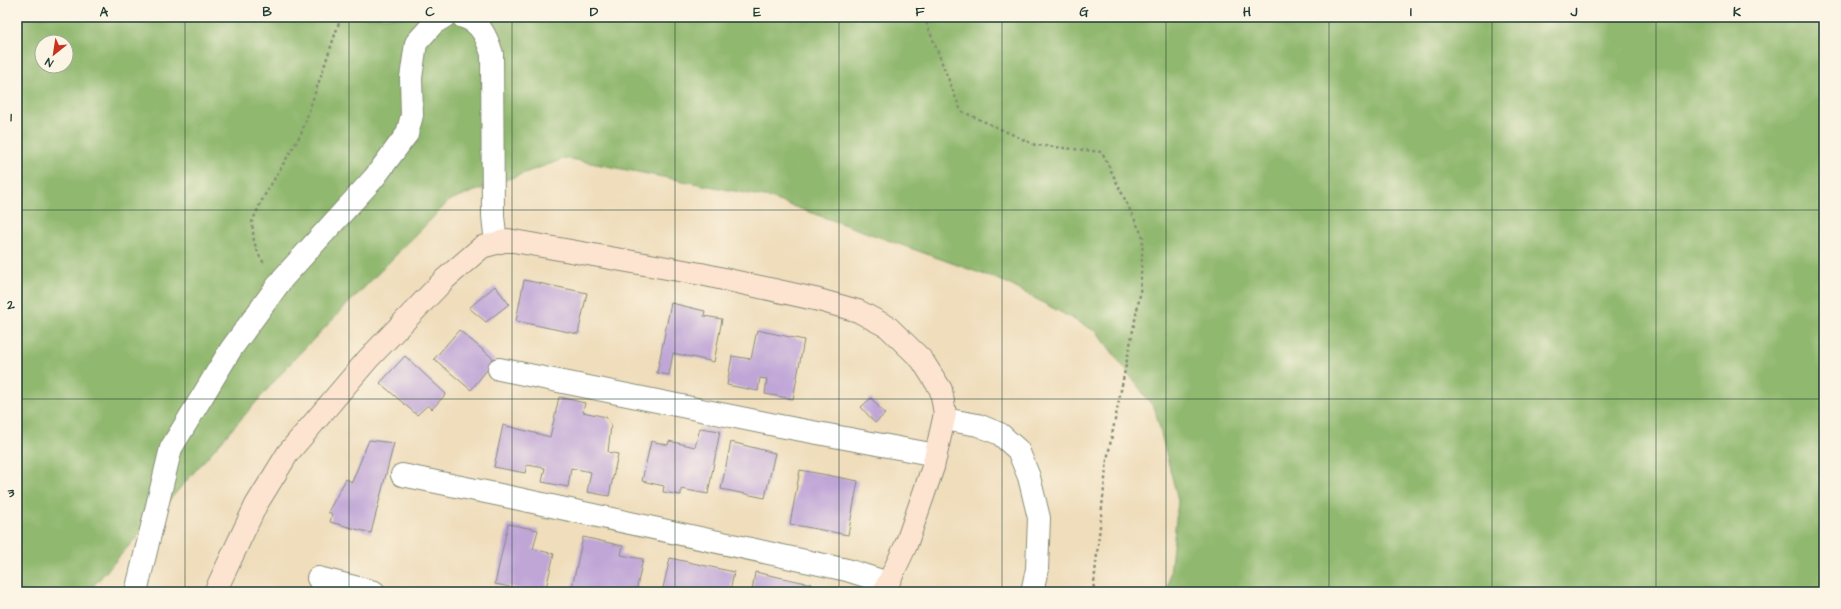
<svg xmlns="http://www.w3.org/2000/svg" width="1841" height="609" viewBox="0 0 1841 609" font-family="'Architects Daughter',sans-serif">
<style>
.forest{fill:#90b86e;stroke:#587a51;fill-rule:evenodd}
.building{fill:#bfa6d7}
.lines{fill:none;stroke-linecap:round;stroke-linejoin:round}
.street-casing{stroke:#878d78;stroke-width:24}
.secondary-casing{stroke:#878d78;stroke-width:24}
.path{stroke:#878d78;stroke-width:2.5;stroke-dasharray:3 3;stroke-linecap:butt}
.street{stroke:#fff;stroke-width:22}
.secondary{stroke:#fde4d1;stroke-width:22}
.grid{fill:none;stroke:#1f3d34;stroke-width:1;stroke-opacity:0.55}
.neatline{fill:none;stroke:#1f3d34;stroke-width:1.5}
.grid-label{font-size:13px;text-anchor:middle;font-weight:bold;fill:#1f3d34}
</style>
<rect width="100%" height="100%" fill="#fcf5e5"/>
<filter id="ink" filterUnits="userSpaceOnUse"><feTurbulence type="fractalNoise" baseFrequency=".025" numOctaves="2"/><feDisplacementMap in="SourceGraphic" scale="8" xChannelSelector="R" yChannelSelector="G"/><feConvolveMatrix kernelMatrix="1 2 1 2 8 2 1 2 1" color-interpolation-filters="sRGB"/></filter>
<filter id="wash" filterUnits="userSpaceOnUse"><feTurbulence type="fractalNoise" baseFrequency=".012" numOctaves="4" result="noise"/><feDisplacementMap in="SourceGraphic" scale="16" xChannelSelector="R" yChannelSelector="G"/><feGaussianBlur stdDeviation="0.9" result="paint"/><feColorMatrix in="noise" values="0 0 0 0 0 0 0 0 0 0 0 0 0 0 0 0 0 1.4 0 .05"/><feComposite in="paint" operator="in"/></filter>
<g filter="url(#wash)">
<rect width="100%" height="100%" fill="#efddbb"/>
<path class="forest" d="M17 17H1824V592H1168L1178 501 1155 409 1097 332 1005 282 770 198 566 158 450 200 296 357 88 592H17ZM42 42H66V66H42Z"/>
<g id="blocks">
<g class="building">
<path d="M524 280 587 293 578 334 516 321Z"/>
<path d="M495 286 509 304 486 322 469 308Z"/>
<path d="M671 303 705 311 704 316 722 319 714 362 673 353 669 375 657 373Z"/>
<path d="M459 330 495 360 471 390 434 359Z"/>
<path d="M757 330 804 340 793 399 765 394 767 379 760 378 758 391 727 385 732 356 751 359Z"/>
<path d="M405 356 446 394 432 409 428 405 417 415 380 383Z"/>
<path d="M559 397 585 403 583 412 606 417 611 425 608 452 618 454 609 496 587 492 591 472 571 468 568 487 542 482 545 468 527 465 525 473 494 467 503 425 550 437Z"/>
<path d="M871 398 885 414 875 423 861 407Z"/>
<path d="M700 428 720 431 708 494 681 489V495L663 492 664 486 642 481 651 441 668 445 669 441 695 447Z"/>
<path d="M369 440 394 443 371 533 330 522 332 514 328 512 346 479 352 482Z"/>
<path d="M731 442 775 453 765 498 721 489Z"/>
<path d="M800 470 858 481 848 535 790 524Z"/>
<path d="M508 524 538 530 533 549 554 554 545 592H534L495 584Z"/>
<path d="M583 537 623 546 621 555 643 559 636 592 619 590V592H571Z"/>
<path d="M670 558 734 572 730 592H662Z"/>
<path d="M755 572 811 584 809 592H752Z"/>
</g>
</g>
</g>
<g filter="url(#ink)">
<use href="#blocks" fill-opacity="0" stroke="#878d78" stroke-width="1"/>
<g class="lines">
<defs>
<g id="street">
<path d="M463 17C481 22 487 38 492 54L493 216 496 243"/>
<path d="M499 369 780 426 936 455"/>
<path d="M944 419 978 425 1000 434 1018 450 1029 477 1039 518 1037 569 1032 592"/>
<path d="M402 475 510 497 847 570 888 583"/>
<path d="M318 578 374 592"/>
<path d="M136 592 171 448 231 349 283 278 374 178 407 134 412 115 411 78 416 43 434 23 444 17"/>
</g>
<path id="secondary" d="M215 592 256 505 288 453 368 359 445 279 482 247 508 240 701 274 819 300 858 311 888 327 922 360 941 390 945 414 933 467 906 545 884 592"/>
</defs>
<use href="#street" class="street-casing"/>
<use href="#secondary" class="secondary-casing"/>
<g class="path">
<path d="M924 17 961 111 1035 145 1102 152 1143 237 1140 295 1107 460 1093 592"/>
<path d="M264 262 261 260 254 242 252 222 263 198 301 134 341 17"/>
</g>
<use href="#street" class="street"/>
<use href="#secondary" class="secondary"/>
</g>
</g>
<path class="grid" d="M185 17V592M349 17V592M512 17V592M675 17V592M839 17V592M1002 17V592M1166 17V592M1329 17V592M1492 17V592M1656 17V592M17 210H1824M17 399H1824"/>
<rect width="1841" height="609" fill="none" stroke="#fcf5e5" stroke-width="44"/>
<g transform="translate(54 54) rotate(210)"><circle r="19" fill="#fcf5e5" stroke="#a4ab9e"/>
<path d="M0-3L7 15L0 10L-7 15Z" fill="#c8321e"/>
<text y="-6" font-size="11" font-weight="bold" text-anchor="middle" fill="#1f3d34">N</text>
</g>
<rect x="22" y="22" width="1797" height="565" class="neatline"/>
<g class="grid-label">
<text x="104" y="16">A</text>
<text x="267" y="16">B</text>
<text x="430" y="16">C</text>
<text x="594" y="16">D</text>
<text x="757" y="16">E</text>
<text x="920" y="16">F</text>
<text x="1084" y="16">G</text>
<text x="1247" y="16">H</text>
<text x="1411" y="16">I</text>
<text x="1574" y="16">J</text>
<text x="1737" y="16">K</text>
<text x="11" y="121">1</text>
<text x="11" y="309">2</text>
<text x="11" y="497">3</text>
</g>
</svg>
